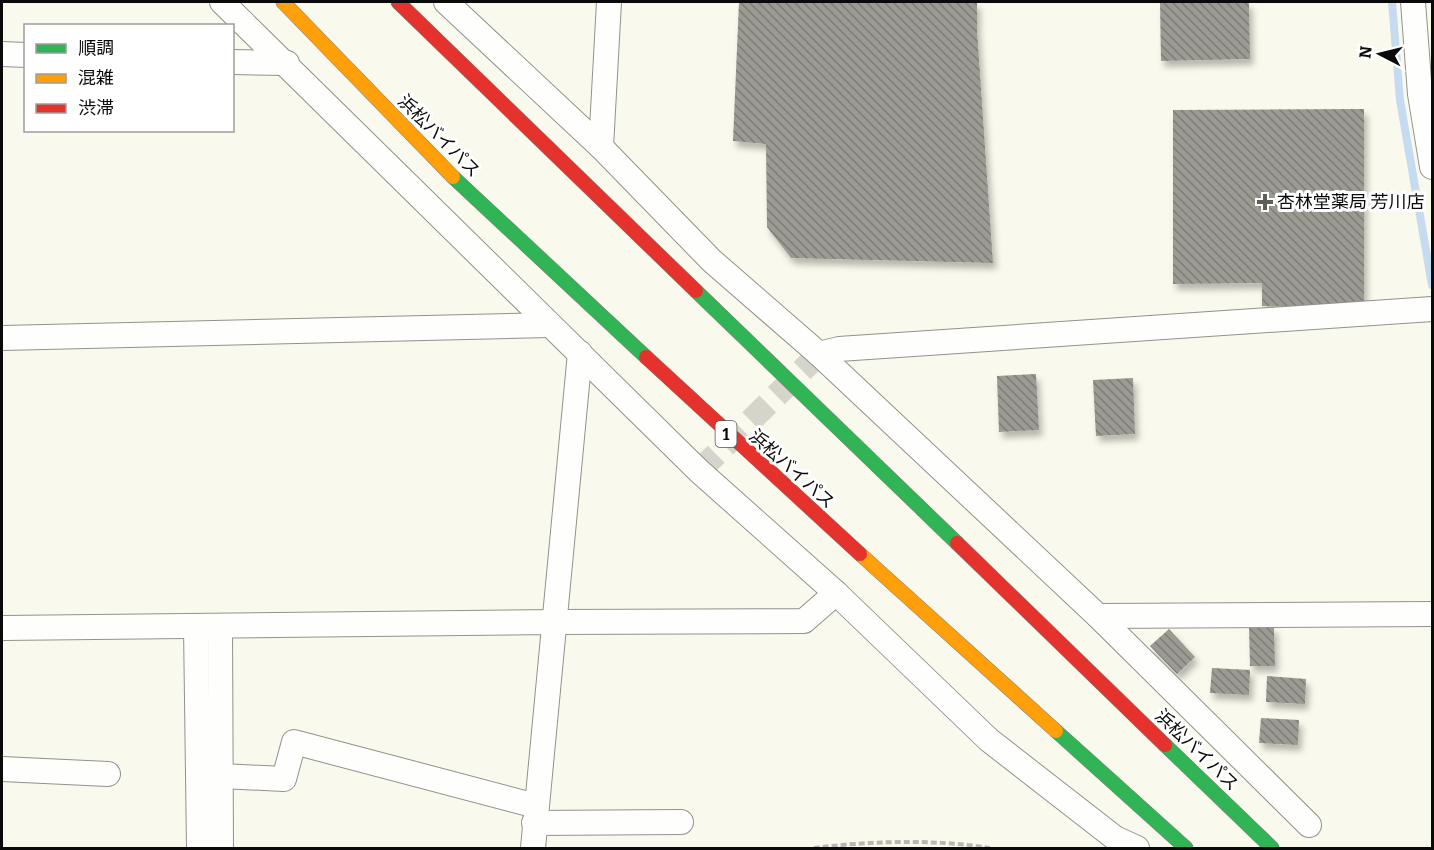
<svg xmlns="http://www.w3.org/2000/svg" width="1434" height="850" viewBox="0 0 1434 850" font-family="Bitter,'Noto Sans JP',serif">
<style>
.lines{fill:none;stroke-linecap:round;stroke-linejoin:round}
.stream{stroke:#c7dbf0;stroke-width:8}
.building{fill:url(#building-back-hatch);filter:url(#shadow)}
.street-tunnel{stroke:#d5d5cb;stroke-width:24;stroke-dasharray:24 12;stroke-linecap:butt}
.street-casing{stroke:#92928c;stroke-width:26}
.fast-casing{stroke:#7f7f7a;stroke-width:15}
.slow-casing{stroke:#7f7f7a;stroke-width:15}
.jam-casing{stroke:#7f7f7a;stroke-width:15}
.path{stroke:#b7b7b5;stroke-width:4;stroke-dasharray:6 3;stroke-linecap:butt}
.street{stroke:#fefefc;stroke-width:24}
.fast{stroke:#30b455;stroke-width:14}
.slow{stroke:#ff9f0a;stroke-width:14}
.jam{stroke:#e5322d;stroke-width:14}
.poi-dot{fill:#5e5e59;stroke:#fff;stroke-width:2}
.labels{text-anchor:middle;stroke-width:6;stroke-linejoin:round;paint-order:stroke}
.shield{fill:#fff;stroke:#545454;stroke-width:1.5}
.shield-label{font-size:16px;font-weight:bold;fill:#0a0a0a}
.street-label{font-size:18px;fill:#0a0a0a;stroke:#fff}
.poi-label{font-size:18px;fill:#0a0a0a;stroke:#fff;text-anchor:start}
</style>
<defs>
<pattern id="building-back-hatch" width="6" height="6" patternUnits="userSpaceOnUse" patternTransform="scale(1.5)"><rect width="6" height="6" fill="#9b9a93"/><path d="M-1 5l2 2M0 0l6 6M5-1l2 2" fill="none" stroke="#7d7c76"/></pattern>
<filter id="shadow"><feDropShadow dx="3.5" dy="6" stdDeviation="3" flood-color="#0004"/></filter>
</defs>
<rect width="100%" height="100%" fill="#f9f9ed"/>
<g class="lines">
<path class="stream" d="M1392 2 1400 100 1432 285"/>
</g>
<g class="building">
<path d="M739 2H977V31L993 263 791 258 767 227 766 144 733 141Z"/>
<path d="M1160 2H1249L1250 59 1161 61Z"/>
<path d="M1364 109V306H1262V283L1173 284V110Z"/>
<path d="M1036 374 1039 430 999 432 997 376Z"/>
<path d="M1133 378 1135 434 1096 436 1093 380Z"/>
<path d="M1249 627H1274L1275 666H1250Z"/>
<path d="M1169 629 1195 657 1177 674 1150 646Z"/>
<path d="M1212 668 1250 670 1249 695 1210 693Z"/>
<path d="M1267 676 1306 679 1305 704 1266 702Z"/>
<path d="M1261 718 1299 720 1298 745 1259 743Z"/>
</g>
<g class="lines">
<path class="street-tunnel" d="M699 471 819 354"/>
<defs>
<g id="street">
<path d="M222 2 699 471 836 593 989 740 1115 838 1137 848"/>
<path d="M446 2 601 147 712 261 819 354 1098 616 1309 825"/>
<path d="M1413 2 1420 94 1432 167"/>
<path d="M2 54 26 55"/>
<path d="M232 62 287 63"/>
<path d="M601 147 609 2"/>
<path d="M2 338 549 325"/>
<path d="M819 354 839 349 1432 309"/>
<path d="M1098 616 1432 614"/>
<path d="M196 626 199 848"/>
<path d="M220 626 221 848"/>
<path d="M2 628 556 622 804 621 836 593"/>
<path d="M2 769 108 774"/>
<path d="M221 776 284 779 294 742 536 806"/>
<path d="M534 823 681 822"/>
<path d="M533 848 580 353"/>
</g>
<g id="fast">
<path d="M453 177 646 357"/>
<path d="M696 291 957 543"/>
<path d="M1056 731 1186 848"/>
<path d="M1165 745 1272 848"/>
</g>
<g id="slow">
<path d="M283 2 453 177"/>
<path d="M860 554 1056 731"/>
</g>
<g id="jam">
<path d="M398 2 696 291"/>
<path d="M646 357 860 554"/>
<path d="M957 543 1165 745"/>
</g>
</defs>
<use href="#street" class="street-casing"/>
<use href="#fast" class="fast-casing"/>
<use href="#slow" class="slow-casing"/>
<use href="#jam" class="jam-casing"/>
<path class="path" d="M814 848C870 841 935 839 990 848"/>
<use href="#street" class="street"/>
<use href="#fast" class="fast"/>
<use href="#slow" class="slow"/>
<use href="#jam" class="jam"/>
</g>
<path class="poi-dot" d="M1262 193h6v6h6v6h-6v6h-6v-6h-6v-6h6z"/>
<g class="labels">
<rect class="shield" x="715.5" y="421" width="21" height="26" rx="4.5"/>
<g class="shield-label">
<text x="726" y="440">1</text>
</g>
<g class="street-label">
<text transform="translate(439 136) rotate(45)" y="6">浜松バイパス</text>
<text transform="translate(792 469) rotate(42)" y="6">浜松バイパス</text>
<text transform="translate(1197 750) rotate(44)" y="6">浜松バイパス</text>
</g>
<g class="poi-label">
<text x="1277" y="208">杏林堂薬局 芳川店</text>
</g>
</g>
<rect width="1434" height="850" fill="none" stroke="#0a0a0a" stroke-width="6"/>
<rect x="24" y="24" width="210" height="108" fill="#ffffff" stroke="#9d9d9d" stroke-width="1.5"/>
<rect x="36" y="44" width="30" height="9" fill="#30b455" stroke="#9d9d9d" stroke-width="1.5"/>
<text x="78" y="54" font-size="18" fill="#0a0a0a">順調</text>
<rect x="36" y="74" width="30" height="9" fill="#ff9f0a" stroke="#9d9d9d" stroke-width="1.5"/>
<text x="78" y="84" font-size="18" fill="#0a0a0a">混雑</text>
<rect x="36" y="104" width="30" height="9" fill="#e5322d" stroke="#9d9d9d" stroke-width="1.5"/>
<text x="78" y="114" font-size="18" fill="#0a0a0a">渋滞</text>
<g transform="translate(1380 54) rotate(277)" stroke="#ffffff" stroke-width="4.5" paint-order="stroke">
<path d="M0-4.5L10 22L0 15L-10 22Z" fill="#0a0a0a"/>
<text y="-9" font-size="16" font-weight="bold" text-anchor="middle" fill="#0a0a0a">N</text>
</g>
</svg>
